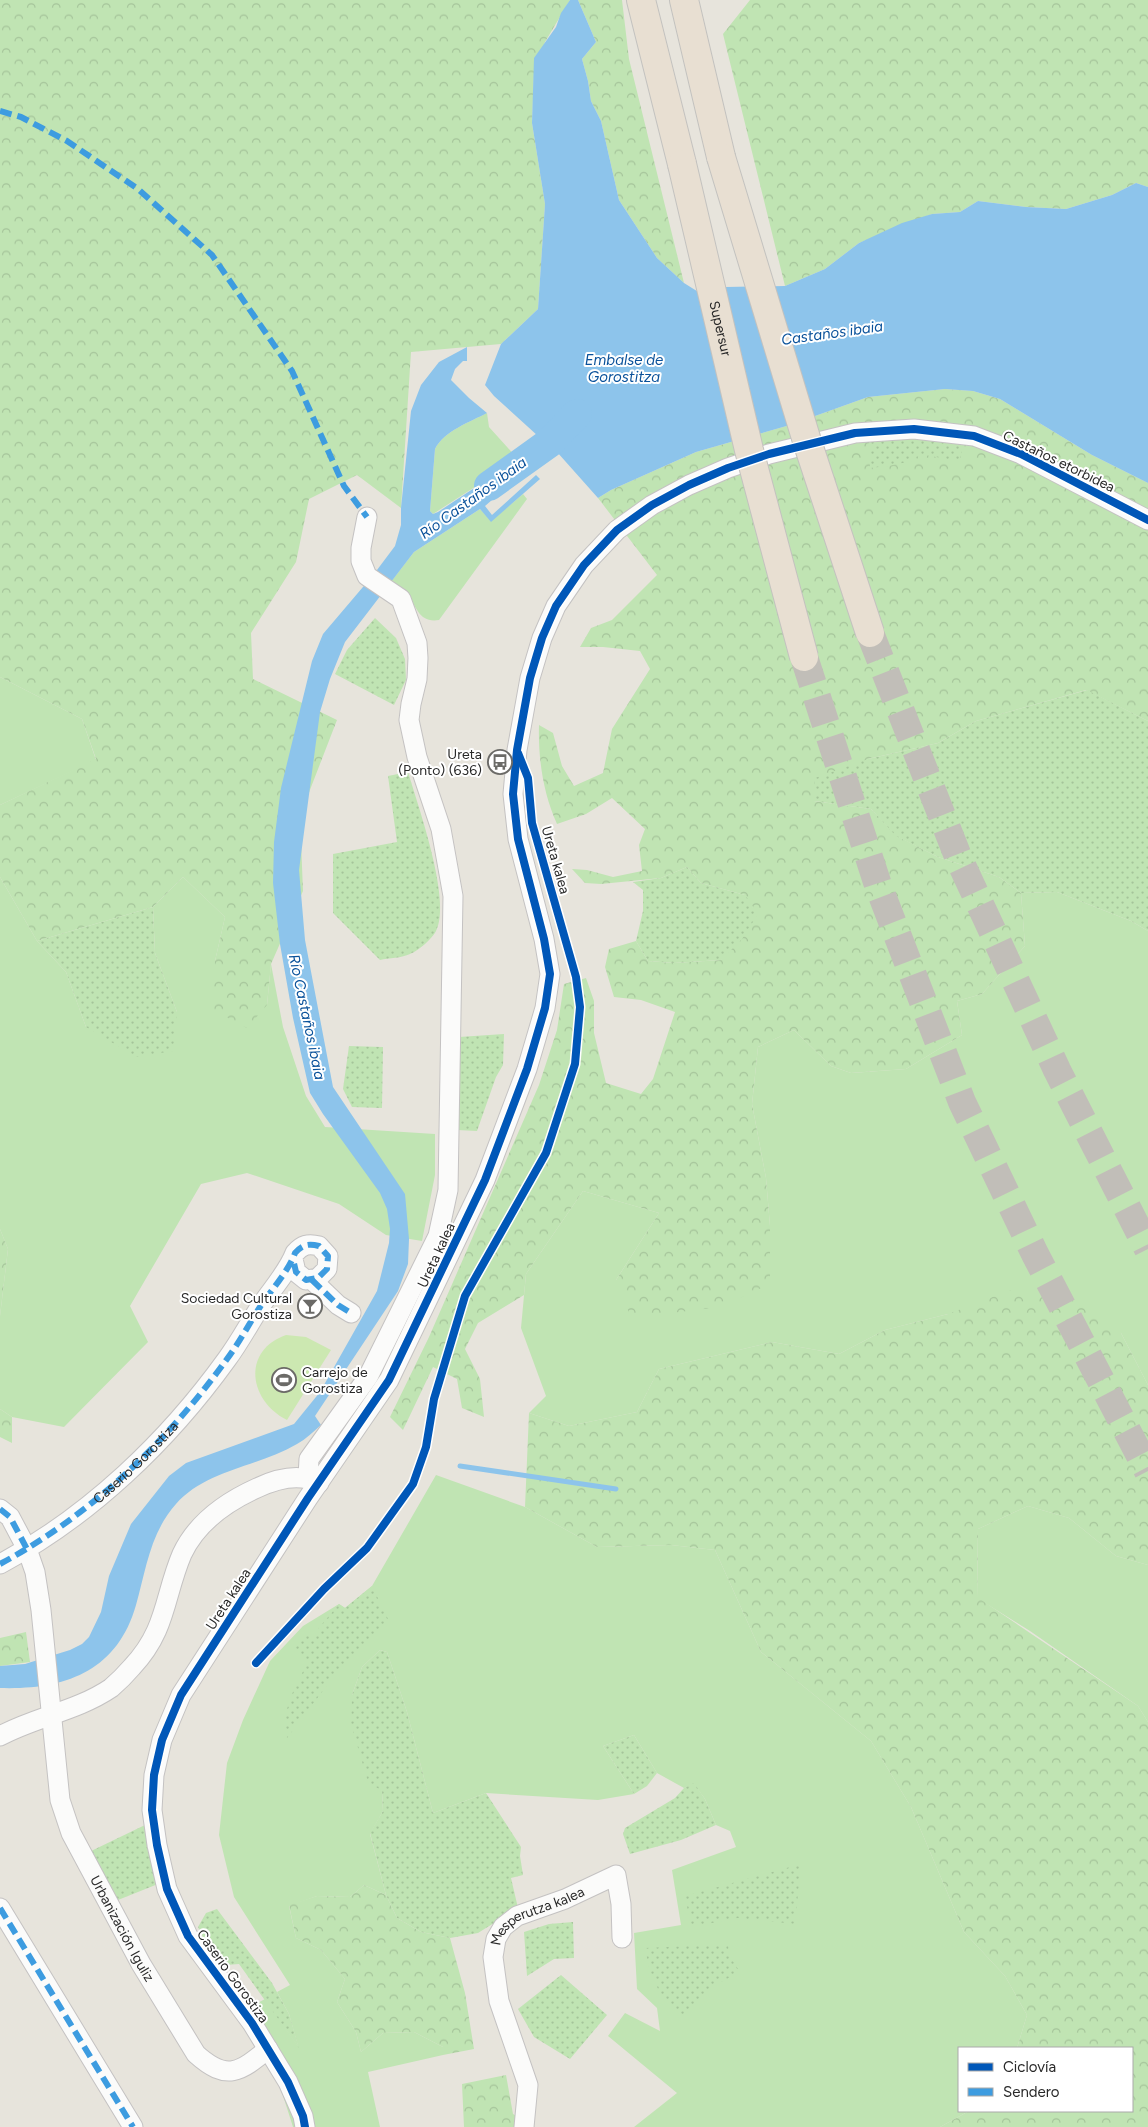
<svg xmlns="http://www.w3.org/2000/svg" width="1148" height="2127" viewBox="0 0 1148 2127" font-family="Figtree,sans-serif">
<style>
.grass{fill:#c0e4b3}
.forest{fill:url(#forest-crowns)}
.park{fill:url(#park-dots)}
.pitch{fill:#cce8b1}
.water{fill:#8dc4eb}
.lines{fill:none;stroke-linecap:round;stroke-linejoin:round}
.stream{stroke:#8dc4eb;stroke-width:5}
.river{stroke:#8dc4eb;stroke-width:30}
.highway-tunnel{stroke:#c1beb8;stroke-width:28;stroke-dasharray:28 14;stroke-linecap:butt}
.minor-casing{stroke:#c4c2c2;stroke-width:21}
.highway-casing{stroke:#c3c2bf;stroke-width:30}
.minor{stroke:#fbfbfa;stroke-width:19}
.highway{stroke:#e8dfd2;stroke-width:28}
.highway-bridge-casing{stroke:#c3c2bf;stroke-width:30;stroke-linecap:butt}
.highway-bridge{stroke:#e8dfd2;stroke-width:28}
.quiet{stroke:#3d9ce0;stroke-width:6;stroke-dasharray:12 6;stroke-linecap:butt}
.cycleway-casing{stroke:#fff;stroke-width:11}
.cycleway{stroke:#0057b8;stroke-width:8}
.labels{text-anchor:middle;stroke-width:4;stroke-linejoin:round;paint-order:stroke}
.street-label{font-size:14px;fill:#282828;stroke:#fff}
.poi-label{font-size:14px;fill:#282828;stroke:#fff;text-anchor:end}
.water-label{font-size:15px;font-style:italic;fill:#09519a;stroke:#fff}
</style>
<defs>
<pattern id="forest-crowns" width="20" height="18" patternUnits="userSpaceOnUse" patternTransform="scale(1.25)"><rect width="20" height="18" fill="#c0e4b3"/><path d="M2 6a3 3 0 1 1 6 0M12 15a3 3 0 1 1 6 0" fill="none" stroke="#a5c49a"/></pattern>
<pattern id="park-dots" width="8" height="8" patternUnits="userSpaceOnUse" patternTransform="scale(1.25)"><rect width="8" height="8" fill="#c0e4b3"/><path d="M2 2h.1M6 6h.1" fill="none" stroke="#a5c49a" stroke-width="1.8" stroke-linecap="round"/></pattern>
</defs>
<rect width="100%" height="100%" fill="#e7e4dc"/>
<g class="grass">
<path d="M487 413 489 427 518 459 433 514 430 511 435 449C444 431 470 422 487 413Z"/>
<path d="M523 494 527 499 439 620C419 623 418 608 407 595 403 590 396 586 390 583L414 552 480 509 491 521Z"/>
<path d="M0 677 82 719 96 760 0 805Z"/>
<path d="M0 877 37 941 66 972 86 1027 177 1012 155 953 153 907 183 877 225 917 215 961 267 1005 271 964 283 1027 306 1096 325 1127 435 1134V1175L422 1241 386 1235 339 1204 247 1173 201 1184 130 1306 148 1342 64 1427 12 1417 0 1409V1316L8 1249 0 1229Z"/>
<path d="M1057 892 1131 921 1148 931V1385L1121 1333 948 1314 885 1330 839 1354 772 1342 659 1369 637 1412 569 1426 529 1413 546 1396 521 1328 526 1274 583 1191 659 1213 616 1280 769 1284 770 1226 766 1178 752 1104 758 1047 794 1030 831 1066 851 1073 906 1069 962 1035 957 1001 982 994 1025 946 1021 893Z"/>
<path d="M436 1475 525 1507 597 1547 671 1545 715 1550 761 1652 871 1741 911 1807 964 1932 1005 1976 1027 2015 1017 2048H959V2111H969L940 2127H634L677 2093 608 2036 625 2013 660 2031 657 2008 637 1989 634 1933 681 1925 672 1870 736 1847 730 1831 716 1825 705 1799 694 1784 684 1788 657 1773 634 1735 603 1746 634 1794 598 1800 486 1793 433 1813 407 1712 387 1652 380 1650 362 1667 352 1695 382 1791 383 1811 370 1834 386 1895 364 1885 350 1897 317 1896 289 1906 296 1938 321 1950 345 1979 337 2002 356 2032 361 2052 383 2033 414 2032 443 2047V2055L368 2072 380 2127H293L279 2083 237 2014 265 1999 298 2046 289 2014 277 1992 290 1985 234 1897 219 1835 227 1763 243 1720 270 1661 303 1626 339 1604 345 1608 372 1586Z"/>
<path d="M1028 1506 1069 1518 1116 1556 1148 1565V1722L1138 1706 1030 1631 977 1598 978 1529Z"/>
</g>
<g class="forest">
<path d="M0 0H570L545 42 534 74 532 123 545 204 538 309 501 344 411 352 401 508 357 475 309 499 296 562 251 633 253 679 337 720 308 795 301 841 303 891 271 964 267 1005 247 1028 213 1010 215 961 225 917 183 877 153 907 37 941 0 877V805L96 759 82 719 0 677Z"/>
<path d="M578 0H622L629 59 684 283 657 258 619 200 601 121 591 101 588 81 582 59 596 42Z"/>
<path d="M750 0H1148V187L1136 183 1112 195 1066 209 1026 207 978 201 960 212 932 214 859 243 825 269 785 286 723 34Z"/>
<path d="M945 389 973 391 1000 399 1092 455 1148 483V721L1086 690 976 721 938 743 868 759 814 801 871 809 897 836 938 857 999 877 1021 893 1025 946 982 994 957 1001 962 1035 906 1069 851 1073 831 1066 794 1030 758 1047 752 1104 766 1178 770 1226V1284L720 1307 631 1318 616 1280 659 1213 583 1191 526 1274 524 1295 478 1323 465 1349 480 1379 484 1417 462 1408 457 1379 433 1367 403 1430 390 1417 429 1337 539 1085 557 1030 564 984 586 978 594 1001V1033L606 1083 641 1094 653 1079 675 1012 641 1000 614 997 605 967 609 949 636 941 648 961 674 963 721 960 745 895 701 883 687 867 661 878 601 884 585 883 572 869 587 870 613 877 642 871 639 845 645 829 612 798 586 814 557 824C543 793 538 758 539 725L553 733 562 766 574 786 603 773 612 729 650 669 640 651 603 647H580L591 628 612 620 657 575 598 498 611 490 696 452 790 425 868 397Z"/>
<path d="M0 1229 8 1249 0 1316Z"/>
<path d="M1011 1290 1083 1297 1121 1333 1148 1385V1565L1116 1556 1069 1518 1028 1506 978 1529 977 1597 1138 1706 1148 1722V2127H940L969 2111H1132V2048H1017L1027 2015 1005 1976 964 1932 911 1807 871 1741 761 1652 715 1550 671 1545 597 1547 525 1507 529 1413 569 1426 637 1412 659 1369 772 1342 839 1354 885 1330 948 1314Z"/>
<path d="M0 1409 12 1417V1443L0 1437Z"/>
<path d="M26 1632 30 1662 0 1666V1638Z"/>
<path d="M364 1885 386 1895 397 1918 421 1932 450 1938 465 1993 474 2049 443 2055V2047L414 2032 383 2033 361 2052 356 2032 337 2002 345 1979 321 1950 296 1938 289 1905 317 1896 350 1897Z"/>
<path d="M506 2075 513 2114 535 2127H464L462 2084Z"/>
</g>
<g class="park">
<path d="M905 438H926L964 444 959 461 919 454 917 460 888 466 870 468 869 441Z"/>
<path d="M375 618 396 638 405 659 406 680 394 705 335 674 347 650Z"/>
<path d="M1087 690 1148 721V931L1131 921 1057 892 1021 893 999 877 938 857 896 836 871 809 814 801 815 778 868 759 938 743 976 721Z"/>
<path d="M408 772C418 806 452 901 436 931 432 939 418 951 410 954 402 958 389 958 380 960L333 913V854L397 842 388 776Z"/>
<path d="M687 867 701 883 745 895 758 914 742 939 721 960 674 963 648 961 636 941 643 911V890L633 882 661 878Z"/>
<path d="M153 907 155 953 177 1012 173 1051 136 1057 86 1027 66 972 37 941Z"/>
<path d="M504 1034 503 1065 496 1077 477 1131 457 1130 459 1037Z"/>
<path d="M349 1046 383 1047 382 1108 352 1107 343 1089Z"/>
<path d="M372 1586 389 1621 341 1667 287 1738 285 1715 292 1694 308 1661 294 1650 306 1632 312 1636 339 1604 345 1608Z"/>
<path d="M380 1650 387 1652 407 1712 433 1813 486 1793 521 1847 520 1856 523 1875 511 1878 518 1908 478 1933 450 1938 421 1932 397 1918 386 1895 370 1833 383 1811 382 1791 368 1782 351 1724 352 1695 362 1667Z"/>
<path d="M634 1735 657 1773 647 1786 634 1794 603 1746Z"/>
<path d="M694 1783 705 1799 716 1825 681 1840 630 1854 623 1834 625 1828 675 1798 684 1788Z"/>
<path d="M145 1825 158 1884 113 1902 87 1853Z"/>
<path d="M801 1864 795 1924 738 1918 691 1927 685 1896Z"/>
<path d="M217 1909 272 1983 289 2014 299 2048 239 1964 227 1965 208 1947 198 1927 206 1913Z"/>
<path d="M573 1922 574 1958 554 1959 527 1976 524 1932 549 1924Z"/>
<path d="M728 1944 729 1955 740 1972 719 1983 682 2020 660 1993 650 1972 645 1948Z"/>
<path d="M561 1975 607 2015 570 2059 534 2037 518 2009Z"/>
</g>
<path class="pitch" d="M286 1335 306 1337 331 1350 287 1420C249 1401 241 1351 286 1335Z"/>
<g class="water">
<path d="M570 0H578L596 42 582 59 588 81 591 101 601 121 619 200 657 258 684 283 708 298 726 287 785 286 825 269 859 243 902 223 932 214 960 212 978 201 1026 207 1066 209 1112 195 1136 183 1148 187V483L1092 455 1000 399 973 391 945 389 868 397 790 425 696 452 611 490 598 498 549 443 538 436 494 396 485 385 501 344 538 309 545 204 532 123 534 58 556 27 561 13Z"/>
<path d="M467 347V361H463L455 369 451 380 469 398 487 413C470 422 444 431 435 449L430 511 433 514 438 512 518 459 528 469 485 506 492 515 536 475 540 479 491 522 480 509 414 552 345 642 330 679 320 712 299 870 305 940 333 1087 405 1194 409 1239 408 1264 398 1291 315 1416 321 1425C313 1432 306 1439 297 1444 258 1467 206 1470 176 1504 150 1533 146 1570 136 1605 117 1672 64 1690 0 1688V1666L25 1664 70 1650 82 1644 89 1637 101 1612 109 1576 131 1524 169 1476 186 1463 294 1424 320 1392 377 1291 389 1243 390 1229 387 1209 380 1193 323 1114 310 1093 293 1018 280 944 273 883 274 842 281 788 312 661 323 634 374 574 395 546 401 525V508L411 411 421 385 439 362Z"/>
</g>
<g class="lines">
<path class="stream" d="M460 1466 616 1489"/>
<path class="river" d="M489 486 549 443 577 414"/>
<g class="highway-tunnel">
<path d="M870 633 959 859 1057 1070 1148 1249"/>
<path d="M804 657 878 885 962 1102 1035 1254 1148 1471"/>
</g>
<defs>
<g id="minor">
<path d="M312 1280 338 1305 351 1313"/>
<path d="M308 1477 309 1459 368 1377 438 1236 448 1190 453 896 441 829 417 757 409 720 411 704 417 679 418 658 417 643 401 599 367 576 361 561V548L367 517"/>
<path id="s1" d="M0 1509 10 1517 27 1549 35 1572 41 1610 60 1800 71 1833 141 1964 196 2054C227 2082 240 2072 268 2049"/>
<path id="s2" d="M0 1564C90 1516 168 1441 227 1359 239 1343 249 1324 260 1307 271 1290 288 1272 295 1253 302 1245 308 1243 319 1246L328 1256 327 1269 318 1278 306 1280 296 1272 293 1259"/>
<path d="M0 1736C35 1717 77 1711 111 1688 118 1682 126 1674 132 1667 167 1630 164 1596 182 1554 197 1522 226 1502 257 1488 276 1479 300 1473 319 1483"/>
<path d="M0 1908 133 2127"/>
<path d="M305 2127 303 2116 288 2082 252 2023 188 1936 167 1889 157 1845 152 1810 154 1775 162 1740 181 1695 308 1498 389 1380 485 1180 527 1069 545 1008 550 974 544 939 518 839 513 794 517 750 530 678 542 638 556 606 584 565 617 530 652 505 689 485 728 468 769 454 855 433 914 429 974 436 1021 454 1148 520"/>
<path id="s3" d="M524 2127 528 2085 499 2001 493 1957 496 1939 503 1927 517 1916 565 1899 616 1875 621 1904 622 1938"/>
</g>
<g id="highway">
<path d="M641 0 682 164"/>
<path d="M684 0 721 157"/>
</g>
</defs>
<use href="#minor" class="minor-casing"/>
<use href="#highway" class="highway-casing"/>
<use href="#minor" class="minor"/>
<use href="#highway" class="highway"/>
<defs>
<g id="highway-bridge">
<path d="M721 157 806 438 870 633"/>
<path id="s4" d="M682 164 749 450 804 657"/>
</g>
</defs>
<use href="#highway-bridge" class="highway-bridge-casing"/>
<use href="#highway-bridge" class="highway-bridge"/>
<g class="quiet">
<path d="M0 111 21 117 67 141 138 189 212 255 292 371 344 486 367 517"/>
<path d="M312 1280 338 1305 351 1313"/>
<path d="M0 1509 10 1517 27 1549"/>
<path d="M0 1564C90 1516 168 1441 227 1359 239 1343 249 1324 260 1307 271 1290 288 1272 295 1253 302 1245 308 1243 319 1246L328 1256 327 1269 318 1278 306 1280 296 1272 293 1259"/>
<path d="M0 1908 133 2127"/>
</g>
<defs>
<g id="cycleway">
<path d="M256 1663 324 1589 367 1548 413 1484 426 1447 434 1399 465 1296 546 1153 575 1064 580 1007 576 977 532 823 528 778 518 753"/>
<path d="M305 2127 303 2116 288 2082 252 2023 188 1936 167 1889 157 1845 152 1810 154 1775 162 1740 181 1695 308 1498 389 1380 485 1180 527 1069 545 1008 550 974 544 939 518 839 513 794 517 750 530 678 542 638 556 606 584 565 617 530 652 505 689 485 728 468 769 454 855 433 914 429 974 436 1021 454 1148 520"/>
</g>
</defs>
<use href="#cycleway" class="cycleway-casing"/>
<use href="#cycleway" class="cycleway"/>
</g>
<defs>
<symbol id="bus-ring" viewBox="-11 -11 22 22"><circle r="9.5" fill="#fff" stroke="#6b6a67" stroke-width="1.5"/><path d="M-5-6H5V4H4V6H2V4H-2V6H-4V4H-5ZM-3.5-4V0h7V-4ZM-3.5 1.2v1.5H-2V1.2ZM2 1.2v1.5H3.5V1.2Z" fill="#6b6a67"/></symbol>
<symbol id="bar-ring" viewBox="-11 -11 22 22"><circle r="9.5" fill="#fff" stroke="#6b6a67" stroke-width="1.5"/><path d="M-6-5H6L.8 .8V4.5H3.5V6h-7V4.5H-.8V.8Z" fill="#6b6a67"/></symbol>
<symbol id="stadium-ring" viewBox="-11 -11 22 22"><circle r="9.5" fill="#fff" stroke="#6b6a67" stroke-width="1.5"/><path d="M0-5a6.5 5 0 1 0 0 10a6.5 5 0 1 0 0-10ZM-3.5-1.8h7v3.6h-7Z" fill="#6b6a67"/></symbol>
</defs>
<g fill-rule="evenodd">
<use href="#bus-ring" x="486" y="748" width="28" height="28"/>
<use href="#bar-ring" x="296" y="1292" width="28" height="28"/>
<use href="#stadium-ring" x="270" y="1366" width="28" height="28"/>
</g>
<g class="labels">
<g class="street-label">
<text dy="5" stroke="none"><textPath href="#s4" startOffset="169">Supersur</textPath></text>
<text transform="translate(1059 461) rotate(26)" y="5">Castaños etorbidea</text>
<text transform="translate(556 860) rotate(74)" y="5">Ureta kalea</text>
<text transform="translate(436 1255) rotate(-65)" y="5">Ureta kalea</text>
<text dy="5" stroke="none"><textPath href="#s2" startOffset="170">Caserio Gorostiza</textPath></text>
<text transform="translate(228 1599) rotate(-57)" y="5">Ureta kalea</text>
<text dy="5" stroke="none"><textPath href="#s3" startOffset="242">Mesperutza kalea</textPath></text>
<text dy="5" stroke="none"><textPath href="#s1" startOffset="446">Urbanización Iguliz</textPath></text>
<text transform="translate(233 1976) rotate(54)" y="5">Caserio Gorostiza</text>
</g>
<g class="poi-label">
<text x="482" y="759">Ureta<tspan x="482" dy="16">(Ponto) (636)</tspan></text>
<text x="292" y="1303">Sociedad Cultural<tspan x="292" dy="16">Gorostiza</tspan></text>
<text x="302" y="1377" text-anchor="start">Carrejo de<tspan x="302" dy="16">Gorostiza</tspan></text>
</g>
<g class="water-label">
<text transform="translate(832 333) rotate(-8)" y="5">Castaños ibaia</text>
<text x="624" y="365">Embalse de<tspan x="624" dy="17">Gorostitza</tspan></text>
<text transform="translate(473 498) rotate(-36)" y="5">Río Castaños ibaia</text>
<text transform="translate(307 1017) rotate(78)" y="5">Río Castaños ibaia</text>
</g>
</g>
<rect x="958" y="2047" width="175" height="65" fill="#ffffff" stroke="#a9a9a9"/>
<rect x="968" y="2063" width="25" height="8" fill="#0057b8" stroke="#a9a9a9"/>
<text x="1003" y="2072" font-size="15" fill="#282828">Ciclovía</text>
<rect x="968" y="2088" width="25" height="8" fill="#3d9ce0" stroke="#a9a9a9"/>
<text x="1003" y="2097" font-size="15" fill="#282828">Sendero</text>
</svg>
